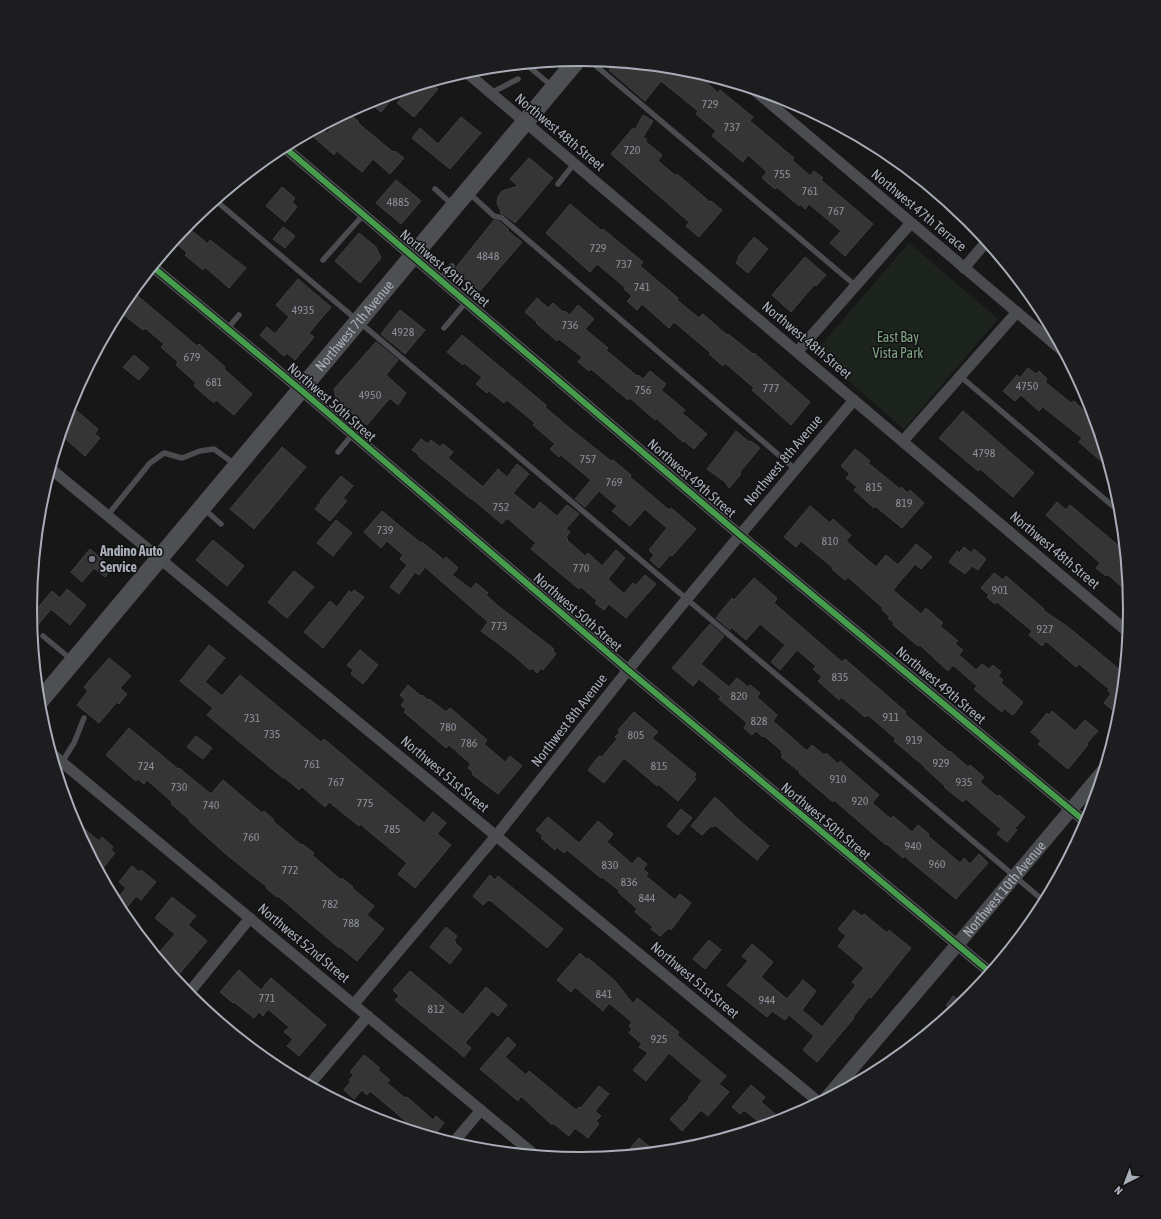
<svg xmlns="http://www.w3.org/2000/svg" width="1161" height="1219" viewBox="0 0 1161 1219" font-family="'Asap Condensed',sans-serif">
<style>
.green{fill:#1d241e}
.building{fill:#353536;stroke:#3f4043}
.lines{fill:none;stroke-linecap:round;stroke-linejoin:round}
.service{stroke:#4b4c50;stroke-width:5.5}
.minor{stroke:#4b4c50;stroke-width:11}
.tertiary{stroke:#4b4c50;stroke-width:14}
.primary{stroke:#4d4f52;stroke-width:18}
.cycleway-casing{stroke:#111113;stroke-width:8}
.cycleway{stroke:#469c4c;stroke-width:6}
.poi-dot{fill:#757880;stroke:#111113;stroke-width:1.5}
.labels{text-anchor:middle;stroke-width:3;stroke-linejoin:round;paint-order:stroke}
.number-label{font-size:12px;fill:#8b8f98}
.street-label{font-size:14px;fill:#a8adb8;stroke:#111113}
.park-label{font-size:14px;fill:#7fa381;stroke:#111113}
.poi-label{font-size:14px;font-weight:bold;fill:#a8adb8;stroke:#111113;text-anchor:start}
.rim{fill:none;stroke:#a8adb8;stroke-width:2}
</style>
<rect width="100%" height="100%" fill="#171717"/>
<path class="green" d="M909 243 998 319 904 429 815 352Z"/>
<g class="building">
<path d="M615 62 684 69 689 73 691 71 696 72 718 93 720 90 753 117 750 121 794 158 792 160 810 176 814 171 823 178 821 180 873 224 845 256 830 243 841 231 809 204 805 209 800 204 799 206 777 187 775 189 762 178 767 172 748 155 743 162 712 136 716 131 696 114 698 111 661 81 645 101 609 70Z"/>
<path d="M430 83 438 89 414 117 397 103 409 89Z"/>
<path d="M397 93 381 112 372 105 377 99Z"/>
<path d="M343 115 347 119 351 115 359 122 358 123 393 152 395 151 404 158 390 174 373 159 362 172 337 151 334 155 309 133 320 127 327 133Z"/>
<path d="M643 115 653 121 643 137 647 140 645 141 662 155 658 161 676 176 677 174 710 202 711 201 722 210 699 237 686 226 689 222 611 154 633 128 635 130Z"/>
<path d="M461 117 481 133 450 169 412 138 420 128 438 144Z"/>
<path d="M529 158 553 178 515 223 505 215 500 213 501 212 497 203 498 197 502 191 518 186 510 179Z"/>
<path d="M396 180 421 201 401 224 376 203Z"/>
<path d="M282 187 295 198 292 202 297 207 285 222 266 206Z"/>
<path d="M570 204 595 225 602 231 603 229 643 262 640 266 678 298 677 300 699 318 703 314 727 335 728 334 753 354 754 353 810 402 791 425 752 390 754 388 725 363 723 366 709 354 711 353 674 322 669 328 642 304 637 310 627 301 632 296 624 289 626 288 597 264 590 272 546 233Z"/>
<path d="M494 220 500 222 509 230 508 231 522 242 480 291 454 270Z"/>
<path d="M186 226 208 244 210 240 246 268 229 288 205 267 203 270 185 255 187 253 174 241Z"/>
<path d="M283 227 295 236 285 248 273 239Z"/>
<path d="M359 233 376 247 381 258 360 283 335 261Z"/>
<path d="M754 237 768 249 748 273 736 263 739 258 738 257Z"/>
<path d="M805 257 826 275 816 286 815 284 791 312 772 295Z"/>
<path d="M298 279 331 307 309 333 314 337 295 360 287 353 284 356 260 335 267 327 275 334 289 317 276 305Z"/>
<path d="M133 292 197 346 199 344 225 367 224 369 252 394 234 415 216 400 214 403 194 386 196 383 176 365 178 362 161 347 164 344 145 328 143 330 119 311 123 303Z"/>
<path d="M537 298 548 308 553 303 563 312 564 311 570 315 578 305 594 319 585 329 608 348 606 350 637 376 638 375 643 379 650 371 666 384 661 390 685 410 682 413 707 434 694 449 684 441 683 442 656 418 655 420 630 398 628 400 591 369 589 371 578 362 582 357 559 339 557 341 536 323 537 322 525 312Z"/>
<path d="M400 310 425 330 405 354 381 334Z"/>
<path d="M462 335 546 405 545 407 566 425 611 461 613 460 631 475 630 477 669 510 671 508 696 529 672 556 670 555 659 568 650 560 654 555 649 550 667 528 645 509 630 526 612 511 617 506 599 491 585 507 575 499 591 480 561 455 559 457 550 449 555 444 533 425 535 423 507 400 504 403 489 391 487 393 476 384 482 377 464 363 463 365 447 352Z"/>
<path d="M376 342 398 360 386 375 406 393 398 405 390 398 367 425 337 401 334 389Z"/>
<path d="M134 355 149 368 139 380 123 367Z"/>
<path d="M1028 368 1036 374 1039 371 1047 379 1045 382 1071 403 1074 401 1096 422 1110 469 1079 442 1082 438 1043 407 1039 411 1021 395 1015 401 1003 391 1017 375 1020 378Z"/>
<path d="M70 405 98 429 95 434 100 438 85 456 61 435Z"/>
<path d="M963 411 1034 473 1013 497 980 469 978 471 939 438Z"/>
<path d="M736 431 749 442 751 441 760 448 739 473 741 474 729 488 725 482 707 469Z"/>
<path d="M421 439 428 444 431 440 440 447 443 444 453 452 448 458 483 487 498 469 507 477 517 464 529 474 513 493 534 510 540 502 557 516 567 505 579 514 566 529 570 532 566 537 568 539 567 540 585 556 588 553 602 566 616 550 625 558 608 579 624 594 633 583 636 585 645 575 656 584 626 618 609 604 604 610 595 603 597 601 581 587 579 589 531 549 536 543 507 518 502 524 471 498V499L418 456 419 455 412 450Z"/>
<path d="M282 447 306 467 254 529 230 509Z"/>
<path d="M855 449 870 461 868 463 900 489 901 487 908 493 910 490 924 503 902 528 875 506 874 508 854 490 857 487 846 478 850 474 841 466Z"/>
<path d="M341 476 353 486 343 498 347 501 330 521 315 509 321 502 320 501Z"/>
<path d="M1057 502 1066 510 1070 505 1125 551 1129 593 1107 574 1106 576 1096 568 1100 563 1046 515Z"/>
<path d="M810 506 830 523 833 519 851 535 846 541 876 567 886 555 898 565 916 544 932 557 921 569 915 564 893 590 921 614 926 608 943 623 940 626 958 641 955 644 963 650 959 655 976 670 982 664 989 669 993 665 1001 672 998 676 1003 680 1001 683 1023 702 1014 714 1012 715 1004 708 1002 712 987 700 974 689 977 686 953 665 948 671 920 645 918 646 893 625 894 623 888 618 890 617 882 610 883 608 848 577 845 580 832 569 833 568 801 541 796 547 784 537Z"/>
<path d="M382 511 407 532 421 543 422 542 444 560 446 557 458 568 452 575 471 589 476 583 488 593 486 595 497 605 554 649 553 651 556 654 543 670 541 668 537 673 532 668 530 670 512 654 481 631 488 622 425 567 419 575 415 572 399 594 390 587 407 565 400 559 403 555 387 541 381 548 364 532Z"/>
<path d="M336 520 352 533 333 556 317 543Z"/>
<path d="M213 540 244 566 227 586 196 560Z"/>
<path d="M964 547 971 553 974 549 986 559 978 570 972 566 965 574 949 562 957 551 959 553Z"/>
<path d="M90 549 112 568 105 577 94 568 82 582 71 572Z"/>
<path d="M294 571 314 587 287 618 268 602Z"/>
<path d="M994 573 1003 580 1006 576 1044 609 1043 610 1068 627 1125 674 1122 706 1116 713 1104 703 1111 694 1108 691 1109 689 1079 664 1076 667 1046 641 1042 646 1029 635 1032 631 997 602 995 604 987 597 989 595 981 588Z"/>
<path d="M754 578 777 598 774 603 842 662 845 659 906 712 905 714 949 752 950 751 968 767 970 765 984 777 980 782 998 797 999 795 1025 817 1015 828 1017 830 1007 842 997 834 1001 829 966 799 963 802 944 787 945 786 925 768V767L894 741 896 739 868 715 865 717 841 697 839 700 818 681 822 677 813 669 816 666 797 650 780 670 771 662 785 645 760 624 746 640 731 627 730 630 716 618 732 598 734 600Z"/>
<path d="M67 589 86 605 70 625 51 609 32 632 31 616 52 591 60 598Z"/>
<path d="M354 590 364 597 323 648 304 632 330 601 337 607 349 591 352 593Z"/>
<path d="M710 624 724 636 701 664 729 687 737 678 748 687 750 685 760 693 757 697 777 715 773 721 807 751 812 745 824 755 826 753 838 764 840 761 879 795 872 803 891 819 893 816 912 832 918 825 929 834 928 836 960 863 964 858 970 864 979 854 988 863 956 899 904 856 903 858 887 844 886 845 834 800 833 802 799 773 800 772 781 757 783 755 781 753 782 751 764 736 763 737 756 731 752 735 744 728 747 723 719 699 721 697 699 679 693 686 672 668Z"/>
<path d="M209 645 225 658 205 682 222 696 240 675 321 742 324 739 424 823 433 812 446 823 437 834 451 845 415 888 398 874 407 863 360 824 359 826 329 802 325 807 302 787 299 790 284 777 283 778 207 715 213 708 180 681Z"/>
<path d="M360 650 378 665 363 684 351 674 353 670 347 665Z"/>
<path d="M109 658 131 676 120 688 127 694 119 704 117 702 99 723 77 705 88 691 84 687Z"/>
<path d="M408 685 421 696 422 695 428 700 429 699 446 712 450 708 455 712 487 740 484 744 505 762 510 756 522 766 498 794 472 774 473 772 468 768 471 764 449 745 446 748 404 712 406 710 401 705 405 700 400 695Z"/>
<path d="M1052 711 1075 731 1085 720 1098 731 1086 744 1088 745 1068 769 1038 744 1041 741 1031 732 1047 713 1049 715Z"/>
<path d="M634 712 658 732 652 738 696 774 694 777 696 779 678 801 658 784 657 786 624 758 604 783 588 770 599 756 602 757 617 739 615 737 620 732 618 730Z"/>
<path d="M129 728 178 769 179 768 211 794 223 780 262 813 264 811 274 820 273 821 301 845 302 844 314 853 312 855 341 880 342 878 353 887 352 888 374 906 367 915 384 929 357 961 340 947 339 948 278 896 277 897 266 888 267 887 227 855 189 821 190 820 171 804 172 802 147 780 144 784 138 779 136 781 106 755Z"/>
<path d="M196 736 212 748 203 759 187 747Z"/>
<path d="M715 797 733 814V815L769 846 757 860 715 825 713 827 711 826 702 835 691 826Z"/>
<path d="M681 809 692 818 678 835 667 826Z"/>
<path d="M548 817 579 843 598 821 613 834 607 842 632 864 638 857 647 864 643 869 648 873 646 876 675 900 680 894 691 903 671 930 669 928 660 936 651 929 653 927 635 912 637 909 618 892 620 891 602 877 601 878 567 850 564 853 557 847 555 850 541 838 543 836 536 830Z"/>
<path d="M71 818 99 841 102 837 113 847 111 850 115 853 104 867 98 863 96 865Z"/>
<path d="M132 866 139 872 141 870 156 882 141 900 136 896 125 910 115 902 126 888 119 882Z"/>
<path d="M490 875 495 880 498 876 563 929 547 948 490 900 489 901 488 900 483 905 473 896Z"/>
<path d="M172 897 196 916 188 925 207 941 175 979 156 956 175 934 155 918Z"/>
<path d="M854 910 862 916 864 914 887 933 889 930 911 948 871 998 869 997 853 1017 854 1018 817 1062 803 1050 814 1036 789 1015 785 1020 772 1011 767 1017 727 985 748 961 742 956 752 944 773 962 761 977 787 999 803 980 816 991 802 1010 822 1027 856 985 852 982 864 968 838 946 846 936 838 929Z"/>
<path d="M446 927 457 936 454 940 456 942 455 943 462 949 450 964 430 947Z"/>
<path d="M709 940 721 950 705 969 693 959Z"/>
<path d="M580 953 587 960 588 958 615 981 633 1004 637 998 679 1032 677 1035 726 1076 719 1084 729 1092 708 1116 701 1110 682 1131 670 1119 689 1099 688 1098 702 1081 669 1053 646 1081 633 1070 648 1053 639 1047 642 1044 629 1033 632 1029 629 1026 632 1022 609 1003 603 1011 575 987 571 992 557 980Z"/>
<path d="M239 970 261 990 271 978 326 1025 299 1056 287 1046 293 1039 284 1032 289 1027 268 1009 263 1016 259 1012 254 1018 234 1002 233 1003 220 992Z"/>
<path d="M410 971 463 1015 486 987 507 1005 498 1016 492 1011 465 1043 471 1048 464 1057 395 1000 399 996 393 990Z"/>
<path d="M953 996 963 1004 954 1012 946 1005Z"/>
<path d="M508 1037 516 1045 505 1057 526 1075 529 1071 576 1110 579 1107 581 1108 599 1086 609 1094 595 1111 601 1116 596 1121 599 1124 588 1138 575 1128 569 1136 553 1123 552 1125 521 1096 518 1101 480 1069Z"/>
<path d="M364 1055 380 1068 378 1070 390 1080 387 1083 405 1098 407 1097 433 1120 436 1116 444 1123 433 1137 412 1131 414 1128 370 1091 367 1095 362 1090 354 1099 344 1090 351 1081 349 1080 354 1075 350 1072Z"/>
<path d="M751 1085 765 1097 761 1102 775 1114 764 1126 744 1110 740 1114 732 1107Z"/>
<path d="M639 1138 657 1153 624 1156Z"/>
</g>
<g class="lines">
<g class="service">
<path d="M589 60 856 286"/>
<path d="M528 66 553 87"/>
<path d="M491 93 518 79"/>
<path d="M558 184 574 164"/>
<path d="M435 189 453 205"/>
<path d="M469 193 494 216 502 218 795 469"/>
<path d="M215 200 1045 902"/>
<path d="M323 260 364 214"/>
<path d="M440 279 452 266"/>
<path d="M444 328 467 301"/>
<path d="M227 329 239 315"/>
<path d="M960 376 1121 513"/>
<path d="M338 452 352 435"/>
<path d="M204 509 221 524"/>
<path d="M107 516 150 463 164 453 182 458 200 451 214 449 236 465"/>
<path d="M43 636 72 660"/>
<path d="M62 762 74 743 84 718"/>
</g>
<g class="minor">
<path d="M466 72 1129 633"/>
<path d="M753 89 1064 352"/>
<path d="M284 147 740 535 1087 823"/>
<path d="M153 267 301 390 628 670 991 973"/>
<path d="M964 268 987 241"/>
<path d="M798 351 911 223"/>
<path d="M903 441 1017 312"/>
<path d="M51 469 820 1103"/>
<path d="M52 754 536 1156"/>
<path d="M188 994 250 918"/>
<path d="M354 1004 496 836 628 670 740 535 854 400"/>
<path d="M309 1085 368 1016"/>
<path d="M453 1143 481 1110"/>
</g>
<path class="tertiary" id="s1" d="M825 1100 957 945 1105 769"/>
<path class="primary" id="s2" d="M39 702 578 59"/>
<defs>
<g id="cycleway">
<path d="M284 147 740 535 1087 823"/>
<path d="M153 267 301 390 628 670 991 973"/>
</g>
</defs>
<use href="#cycleway" class="cycleway-casing"/>
<use href="#cycleway" class="cycleway"/>
</g>
<circle class="poi-dot" cx="92" cy="559" r="4"/>
<g class="labels">
<g class="number-label">
<text x="710" y="108">729</text>
<text x="732" y="131">737</text>
<text x="632" y="154">720</text>
<text x="782" y="178">755</text>
<text x="810" y="195">761</text>
<text x="398" y="206">4885</text>
<text x="836" y="215">767</text>
<text x="598" y="252">729</text>
<text x="488" y="260">4848</text>
<text x="624" y="268">737</text>
<text x="642" y="291">741</text>
<text x="303" y="314">4935</text>
<text x="570" y="329">736</text>
<text x="403" y="336">4928</text>
<text x="192" y="361">679</text>
<text x="214" y="386">681</text>
<text x="1027" y="390">4750</text>
<text x="771" y="392">777</text>
<text x="643" y="394">756</text>
<text x="370" y="399">4950</text>
<text x="984" y="457">4798</text>
<text x="588" y="463">757</text>
<text x="614" y="486">769</text>
<text x="874" y="491">815</text>
<text x="904" y="507">819</text>
<text x="501" y="511">752</text>
<text x="385" y="534">739</text>
<text x="830" y="545">810</text>
<text x="581" y="572">770</text>
<text x="1000" y="594">901</text>
<text x="499" y="630">773</text>
<text x="1045" y="633">927</text>
<text x="840" y="681">835</text>
<text x="739" y="700">820</text>
<text x="891" y="721">911</text>
<text x="252" y="722">731</text>
<text x="759" y="725">828</text>
<text x="448" y="731">780</text>
<text x="272" y="738">735</text>
<text x="636" y="739">805</text>
<text x="914" y="744">919</text>
<text x="469" y="747">786</text>
<text x="941" y="767">929</text>
<text x="312" y="768">761</text>
<text x="146" y="770">724</text>
<text x="659" y="770">815</text>
<text x="838" y="783">910</text>
<text x="336" y="786">767</text>
<text x="964" y="786">935</text>
<text x="179" y="791">730</text>
<text x="860" y="805">920</text>
<text x="365" y="807">775</text>
<text x="211" y="809">740</text>
<text x="392" y="833">785</text>
<text x="251" y="841">760</text>
<text x="913" y="850">940</text>
<text x="937" y="868">960</text>
<text x="610" y="869">830</text>
<text x="290" y="874">772</text>
<text x="629" y="886">836</text>
<text x="647" y="902">844</text>
<text x="330" y="908">782</text>
<text x="351" y="927">788</text>
<text x="604" y="998">841</text>
<text x="267" y="1002">771</text>
<text x="767" y="1004">944</text>
<text x="436" y="1013">812</text>
<text x="659" y="1043">925</text>
</g>
<g class="street-label">
<text transform="translate(560 132) rotate(40)" y="5">Northwest 48th Street</text>
<text transform="translate(919 210) rotate(40)" y="5">Northwest 47th Terrace</text>
<text transform="translate(445 268) rotate(40)" y="5">Northwest 49th Street</text>
<text dy="5" stroke="none"><textPath href="#s2" startOffset="491">Northwest 7th Avenue</textPath></text>
<text transform="translate(807 340) rotate(40)" y="5">Northwest 48th Street</text>
<text transform="translate(332 402) rotate(41)" y="5">Northwest 50th Street</text>
<text transform="translate(783 460) rotate(-50)" y="5">Northwest 8th Avenue</text>
<text transform="translate(692 478) rotate(41)" y="5">Northwest 49th Street</text>
<text transform="translate(1055 550) rotate(40)" y="5">Northwest 48th Street</text>
<text transform="translate(578 612) rotate(41)" y="5">Northwest 50th Street</text>
<text transform="translate(941 685) rotate(40)" y="5">Northwest 49th Street</text>
<text transform="translate(569 720) rotate(-52)" y="5">Northwest 8th Avenue</text>
<text transform="translate(445 774) rotate(40)" y="5">Northwest 51st Street</text>
<text transform="translate(826 821) rotate(40)" y="5">Northwest 50th Street</text>
<text dy="5" stroke="none"><textPath href="#s1" startOffset="277">Northwest 10th Avenue</textPath></text>
<text transform="translate(304 943) rotate(40)" y="5">Northwest 52nd Street</text>
<text transform="translate(695 980) rotate(40)" y="5">Northwest 51st Street</text>
</g>
<g class="park-label">
<text x="898" y="342">East Bay<tspan x="898" dy="16">Vista Park</tspan></text>
</g>
<g class="poi-label">
<text x="100" y="556">Andino Auto<tspan x="100" dy="16">Service</tspan></text>
</g>
</g>
<path d="M0 0H1161V1219H0ZM37 609a543 543 0 1 1 1086 0a543 543 0 1 1-1086 0Z" fill="#1d1d20" fill-rule="evenodd"/>
<path class="rim" d="M37 609a543 543 0 1 1 1086 0a543 543 0 1 1-1086 0Z"/>
<g transform="translate(1125 1183) rotate(222)" stroke="#111113" stroke-width="3" paint-order="stroke">
<path d="M0-3L7 15L0 10L-7 15Z" fill="#a8adb8"/>
<text y="-6" font-size="11" font-weight="bold" text-anchor="middle" fill="#a8adb8">N</text>
</g>
</svg>
